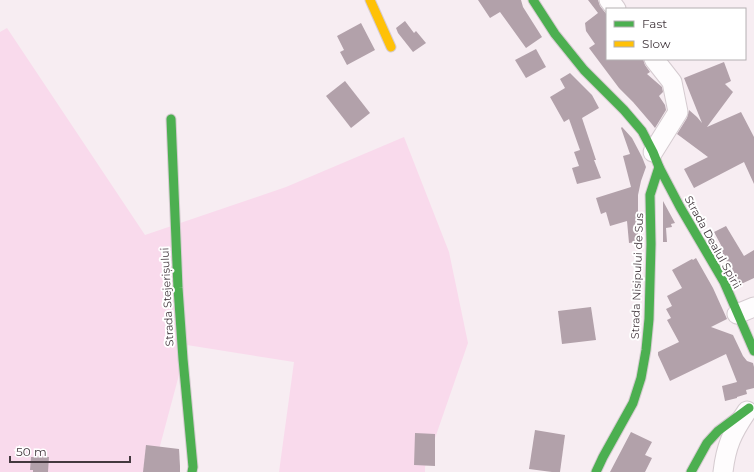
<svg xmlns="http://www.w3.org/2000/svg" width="754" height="472" viewBox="0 0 754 472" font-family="Montserrat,sans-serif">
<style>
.green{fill:#f9daec}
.building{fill:#b2a1aa}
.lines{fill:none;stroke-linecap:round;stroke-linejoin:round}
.street-casing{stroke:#d5cbd0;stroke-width:21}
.fast-casing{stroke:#d5cbd0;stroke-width:11}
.slow-casing{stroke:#d5cbd0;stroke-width:11}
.street{stroke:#fefcfd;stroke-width:19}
.fast{stroke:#4caf50;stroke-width:9}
.slow{stroke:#ffc107;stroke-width:9}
.labels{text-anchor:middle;stroke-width:4;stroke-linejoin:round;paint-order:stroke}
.street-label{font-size:11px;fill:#44393f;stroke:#fff}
</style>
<rect width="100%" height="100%" fill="#f7edf2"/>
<path class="green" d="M7 28 145 235 286 187 404 137 449 252 468 343 425 467V472H279L294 362 187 345 153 472H0V32Z"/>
<g class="building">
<path d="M478 0H521L523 7 542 37 526 48 500 12 490 18Z"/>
<path d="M588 0H598L600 6 607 15V59H643L645 65 650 72 647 74 662 87 663 92 659 96 665 105 666 110 655 128 651 123 633 102 619 88 589 48 595 44 586 31 585 23 598 13Z"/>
<path d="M405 21 414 33 416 31 426 43 413 52 398 33 396 28Z"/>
<path d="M361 23 375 50 347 65 340 52 344 50 337 36Z"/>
<path d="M536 49 546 67 526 78 515 60Z"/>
<path d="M724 62 731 81 725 84 733 92 707 127 741 112 754 137V184L744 162 694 188 684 169 708 157 677 134 687 118 689 110 697 117 702 123 684 78Z"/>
<path d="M570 73 592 95 599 108 582 118 596 160H594L601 178 577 184 572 168 579 166 574 152 580 150 569 119 564 122 550 97 565 88 560 79Z"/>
<path d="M345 81 370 113 351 128 326 96Z"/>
<path d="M622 127 632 138 642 157 646 167 641 181 638 195V242L629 243 627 221 610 226 606 212 601 214 596 198 631 187 623 156 630 154 621 128Z"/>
<path d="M663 201 675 223 671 224 672 227 666 228 667 242H663Z"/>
<path d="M726 226 744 256 754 250V278L739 285 735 276 719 248 722 247 714 232Z"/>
<path d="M696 258 713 288 727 319 711 327 733 335 743 356 747 361 753 363 754 367V388L746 390 747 394 737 397V398L725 401 722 386 737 382 726 354 670 381 658 355V352L679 342 667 320 671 318 666 309 672 306 667 296 682 288 672 270 692 259 693 260Z"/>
<path d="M591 307 596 340 562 344 558 311Z"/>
<path d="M535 430 565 435 560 472H552L529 469Z"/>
<path d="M631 432 652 442 645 455 652 458 645 472H610Z"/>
<path d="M415 433 435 434V466L414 465Z"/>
<path d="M146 445 179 449 180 466V472H143Z"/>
<path d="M34 456 49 457 48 472H33V470H30L31 457H34Z"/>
</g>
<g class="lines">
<defs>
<g id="street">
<path d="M609 0 616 9"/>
<path d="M653 152 678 112 672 82 654 59"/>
<path d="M737 314 754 307"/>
<path d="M723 472C726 446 732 433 747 411"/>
</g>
<g id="fast">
<path d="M533 0 555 34 584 70 624 110 642 131 653 152 659 167 680 207 724 282 754 351"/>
<path d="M171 119 178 288 183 359 193 467 192 472"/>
<path d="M596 472 603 457 633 403 641 378 646 350 649 319 651 244 650 195 659 167"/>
<path d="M691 472 707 443 718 431 749 408"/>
</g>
<path id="slow" d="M370 0 391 47"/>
</defs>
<use href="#street" class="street-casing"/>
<use href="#fast" class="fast-casing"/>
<use href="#slow" class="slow-casing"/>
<use href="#street" class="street"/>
<use href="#fast" class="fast"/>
<use href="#slow" class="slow"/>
</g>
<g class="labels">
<g class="street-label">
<text transform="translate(713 242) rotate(61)" y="4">Strada Dealul Spirii</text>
<text transform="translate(637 276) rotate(-88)" y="4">Strada Nisipului de Sus</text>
<text transform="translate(167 297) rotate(-93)" y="4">Strada Stejerișului</text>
</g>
</g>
<rect x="606" y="8" width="140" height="52" fill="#ffffff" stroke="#b4b0b2"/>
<rect x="614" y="21" width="20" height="6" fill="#4caf50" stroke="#b4b0b2"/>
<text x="642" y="28" font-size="12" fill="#44393f">Fast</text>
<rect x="614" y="41" width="20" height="6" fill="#ffc107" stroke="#b4b0b2"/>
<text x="642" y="48" font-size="12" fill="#44393f">Slow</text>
<path d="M10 456v6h120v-6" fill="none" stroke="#44393f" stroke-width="2"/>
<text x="16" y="456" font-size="12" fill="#44393f" stroke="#ffffff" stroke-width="3" paint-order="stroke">50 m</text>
</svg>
